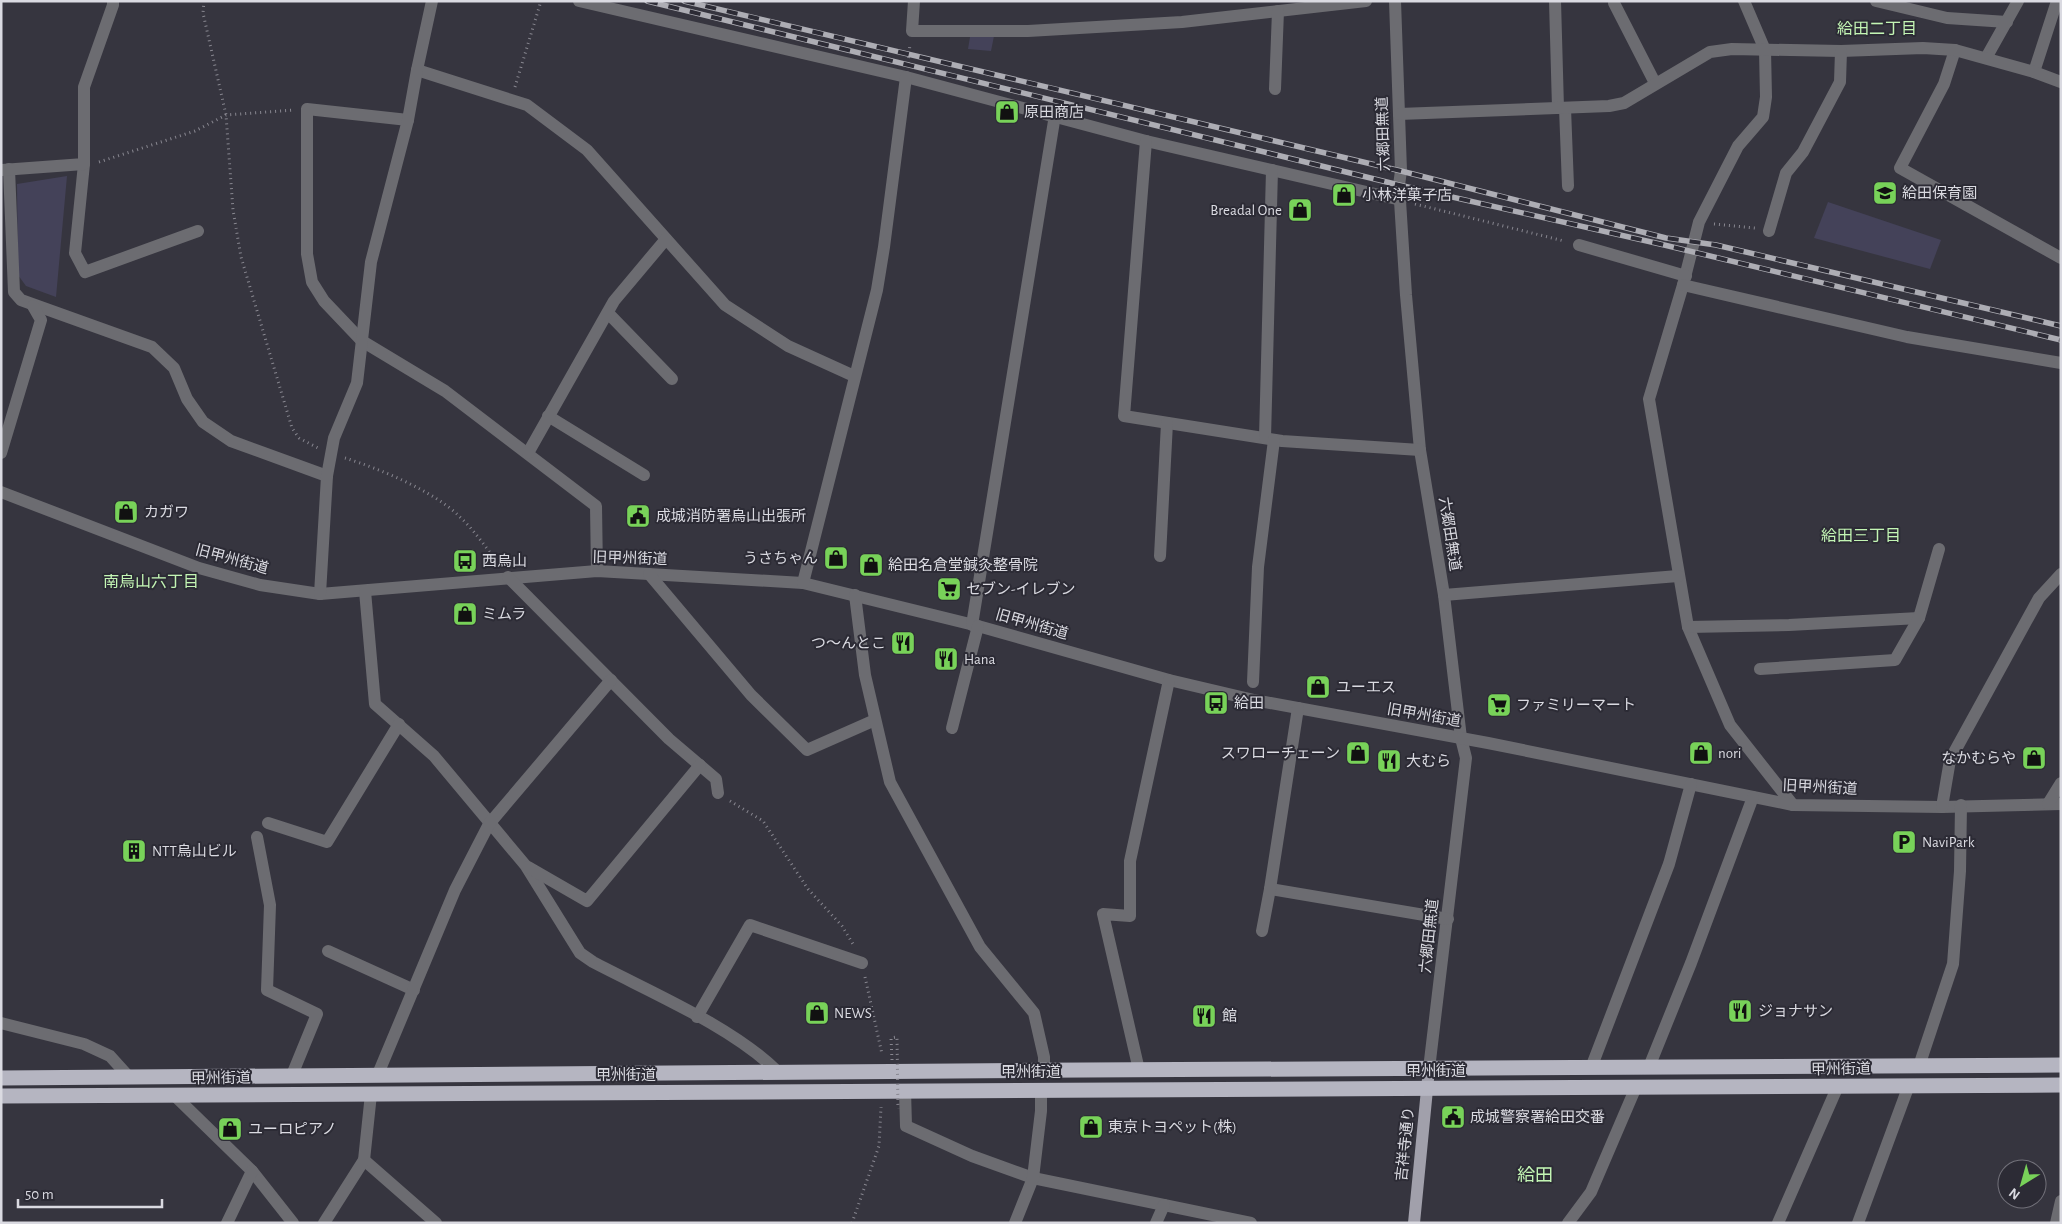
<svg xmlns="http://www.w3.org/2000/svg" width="2062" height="1224" viewBox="0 0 2062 1224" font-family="'Alegreya Sans','Noto Sans JP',sans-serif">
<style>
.green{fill:#444259}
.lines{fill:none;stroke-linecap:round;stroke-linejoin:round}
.path{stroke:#888790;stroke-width:3;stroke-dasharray:1 4;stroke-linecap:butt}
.minor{stroke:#6c6c71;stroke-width:12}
.major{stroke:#a1a0ab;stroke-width:12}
.highway{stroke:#b5b5c1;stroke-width:15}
.rail-casing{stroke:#adadb4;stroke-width:5.5}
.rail{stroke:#2c2b35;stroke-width:4;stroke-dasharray:11;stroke-linecap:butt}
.path-bridge{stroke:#888790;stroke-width:3;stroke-dasharray:1 4;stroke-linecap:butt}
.labels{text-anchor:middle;stroke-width:4;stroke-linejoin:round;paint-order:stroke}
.poi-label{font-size:15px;fill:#dadae1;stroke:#2c2b35;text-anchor:start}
.street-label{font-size:15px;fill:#dadae1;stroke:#2c2b35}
.neighbourhood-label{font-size:16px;fill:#c3f5b4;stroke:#2c2b35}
.quarter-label{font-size:18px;fill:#c3f5b4;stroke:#2c2b35}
</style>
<rect width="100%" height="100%" fill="#36353f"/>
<g class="green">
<path d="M994 36 991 51 968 49 970 37Z"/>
<path d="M67 176 56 297 26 286 18 275 17 184Z"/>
<path d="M1828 202 1941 240 1930 269 1814 238Z"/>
</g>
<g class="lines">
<g class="path">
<path d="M204 1 203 13 226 115 233 210 241 257 292 428 299 438 318 448"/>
<path d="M908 63 910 44"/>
<path d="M515 87 541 1"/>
<path d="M99 162 195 131 226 115 294 110"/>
<path d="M1415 204 1564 241"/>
<path d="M1714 224 1755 228"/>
<path d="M345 458C380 469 434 491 460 517 475 531 486 548 499 564"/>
<path d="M730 801 763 821 808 889 842 926 853 944"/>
<path d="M865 977 882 1054"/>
<path d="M852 1223 879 1146 881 1107"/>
</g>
<g class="minor">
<path d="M579 1 906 77 1146 141 1401 200"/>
<path d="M914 1 912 31H1028L1182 22 1366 1"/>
<path d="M1395 1 1401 171 1399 185 1406 295 1420 450 1444 595 1461 738 1466 758 1429 1069"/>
<path d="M1555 1 1558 108"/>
<path d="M1744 1 1765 50 1766 97 1763 117 1738 146 1699 222 1683 285 1649 399 1688 627 1730 725 1793 805"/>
<path d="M1876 1 1947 18 2007 22"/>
<path d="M1614 3 1655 83"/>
<path d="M1955 50 1944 84 1900 168 2061 258"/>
<path d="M1986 58 2018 1"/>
<path d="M417 70 527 105 587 150 725 305 788 346 854 376"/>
<path d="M2034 72 2057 1"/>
<path d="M1275 89 1278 11"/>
<path d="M1565 108 1568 186"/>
<path d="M1399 114 1609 106 1624 103 1710 52 1732 49 1841 51 1923 48 1955 50 2034 72 2061 82"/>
<path d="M408 120 307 109V254L312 282 324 301 362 341 445 391 596 506 597 571"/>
<path d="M1146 141 1124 416 1282 441 1420 450"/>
<path d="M84 164 75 253 85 272 198 231"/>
<path d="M9 169 14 292 21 300 152 347 174 368 187 399 203 422 231 441 327 476"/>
<path d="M2 170 84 164V87L113 5V1"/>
<path d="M1769 231 1786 173 1803 152 1840 82 1841 51"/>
<path d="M1579 245 1686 276"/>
<path d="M1683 285 1907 337 2061 363"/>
<path d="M608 313 672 379"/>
<path d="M548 416 644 475"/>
<path d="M1265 438 1272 170"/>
<path d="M1 453 41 320 33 306"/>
<path d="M528 453 614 301 666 239"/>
<path d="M1 492 199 568 260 585 320 594 597 571 803 583 978 626 1169 680 1254 700 1488 743 1793 805 1942 807 2061 804"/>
<path d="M1160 556 1167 423"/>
<path d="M649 574 751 695 807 750 875 720"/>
<path d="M508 577 669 739 716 779 718 793"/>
<path d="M803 583 877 290 884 247 906 77"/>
<path d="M365 591 375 704 434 756 526 866 580 953 593 962C650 992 731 1026 777 1071"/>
<path d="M320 594 327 476 334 438 357 383 371 262 408 120 417 70 432 1"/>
<path d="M855 595 865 675 890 782 980 947 1034 1013 1044 1057V1071"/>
<path d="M1444 595 1678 576"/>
<path d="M972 625 1055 115"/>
<path d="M1688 627 1789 625 1919 618"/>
<path d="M1760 669 1895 660 1919 618 1939 549"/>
<path d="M1253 682 1258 567 1274 440"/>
<path d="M952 728 978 626"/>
<path d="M2048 804 2061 783"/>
<path d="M1942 807 1950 760 2039 598 2061 574"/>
<path d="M268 823 327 842 399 724"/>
<path d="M257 837 270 905 267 990 317 1014 292 1075"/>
<path d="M528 867 587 901 700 765"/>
<path d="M1270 889 1448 919"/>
<path d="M1262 931 1270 889 1298 708"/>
<path d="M328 951 414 990"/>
<path d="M697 1017 750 925 862 963"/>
<path d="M1 1023 84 1044 110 1056 129 1077"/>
<path d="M1919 1066 1953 964 1960 871 1961 805"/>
<path d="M1649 1067 1691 963 1753 797"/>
<path d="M1591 1068 1669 864 1691 784"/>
<path d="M1139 1070 1103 914 1130 916V861L1169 680"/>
<path d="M378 1074 455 890 489 824 611 680"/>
<path d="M905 1090 906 1126 972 1156 1033 1178 1251 1223"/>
<path d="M174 1095 252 1171 293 1223"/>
<path d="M364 1160 436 1223"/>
<path d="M227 1223 252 1171"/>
<path d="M324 1223 364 1160 371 1094"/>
<path d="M1015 1223 1033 1178 1041 1111V1090"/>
<path d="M1156 1223 1164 1205"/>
<path d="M1568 1223 1591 1192 1636 1087"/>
<path d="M1778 1223 1837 1088"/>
<path d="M1858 1223 1909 1085"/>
<path d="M2056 1223 2061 1201"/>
</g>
<path class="major" d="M1414 1223 1429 1069"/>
<g class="highway">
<path d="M1 1078C688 1071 1374 1069 2061 1065"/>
<path d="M1 1096 2061 1085"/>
</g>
<defs>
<g id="rail">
<path d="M647 1 1399 185 1660 244 2061 340"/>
<path d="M684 1 1401 171 1666 238 1716 245 2061 326"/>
</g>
</defs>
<use href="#rail" class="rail-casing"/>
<use href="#rail" class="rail"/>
<path class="path-bridge" d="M892 1060 891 1038 897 1037 898 1109"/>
</g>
<defs>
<symbol id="shop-square" viewBox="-11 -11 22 22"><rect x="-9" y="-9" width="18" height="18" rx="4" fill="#78d259" stroke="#2c2b35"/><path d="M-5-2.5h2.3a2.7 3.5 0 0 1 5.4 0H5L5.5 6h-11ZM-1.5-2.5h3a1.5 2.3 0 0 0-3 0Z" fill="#111"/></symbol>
<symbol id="school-square" viewBox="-11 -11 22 22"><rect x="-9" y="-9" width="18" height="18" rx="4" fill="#78d259" stroke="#2c2b35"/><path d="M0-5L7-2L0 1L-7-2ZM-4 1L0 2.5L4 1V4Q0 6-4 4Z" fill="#111"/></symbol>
<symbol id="civic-square" viewBox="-11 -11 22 22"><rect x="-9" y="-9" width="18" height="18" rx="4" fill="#78d259" stroke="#2c2b35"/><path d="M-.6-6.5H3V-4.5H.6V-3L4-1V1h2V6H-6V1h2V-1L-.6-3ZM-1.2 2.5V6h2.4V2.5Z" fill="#111"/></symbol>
<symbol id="bus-square" viewBox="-11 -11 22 22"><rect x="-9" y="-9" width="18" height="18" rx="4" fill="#78d259" stroke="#2c2b35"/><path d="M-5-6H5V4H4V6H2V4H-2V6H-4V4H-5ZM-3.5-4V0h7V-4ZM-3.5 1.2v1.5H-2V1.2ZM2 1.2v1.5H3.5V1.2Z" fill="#111"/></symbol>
<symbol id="supermarket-square" viewBox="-11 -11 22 22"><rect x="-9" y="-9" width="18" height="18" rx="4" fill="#78d259" stroke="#2c2b35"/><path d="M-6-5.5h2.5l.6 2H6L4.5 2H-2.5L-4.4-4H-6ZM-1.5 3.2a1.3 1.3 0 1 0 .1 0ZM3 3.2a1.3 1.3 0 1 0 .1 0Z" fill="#111"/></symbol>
<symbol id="restaurant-square" viewBox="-11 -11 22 22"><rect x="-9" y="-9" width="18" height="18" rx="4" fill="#78d259" stroke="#2c2b35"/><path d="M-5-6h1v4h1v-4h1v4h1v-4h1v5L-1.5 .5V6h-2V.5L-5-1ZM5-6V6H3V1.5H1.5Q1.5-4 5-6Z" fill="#111"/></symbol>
<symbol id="parking-square" viewBox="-11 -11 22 22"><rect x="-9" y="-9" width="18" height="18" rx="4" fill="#78d259" stroke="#2c2b35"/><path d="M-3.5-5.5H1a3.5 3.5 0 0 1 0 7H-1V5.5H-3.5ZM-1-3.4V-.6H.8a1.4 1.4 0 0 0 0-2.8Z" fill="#111"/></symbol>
<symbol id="building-square" viewBox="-11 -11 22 22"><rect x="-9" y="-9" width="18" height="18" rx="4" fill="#78d259" stroke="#2c2b35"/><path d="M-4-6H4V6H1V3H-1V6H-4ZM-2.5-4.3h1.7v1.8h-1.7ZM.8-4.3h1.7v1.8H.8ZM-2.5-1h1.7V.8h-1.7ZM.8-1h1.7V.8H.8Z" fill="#111"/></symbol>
</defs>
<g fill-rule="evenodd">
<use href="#shop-square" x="993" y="98" width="28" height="28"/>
<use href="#school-square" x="1871" y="179" width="28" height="28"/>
<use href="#shop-square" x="1330" y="181" width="28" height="28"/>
<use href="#shop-square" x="1286" y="196" width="28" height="28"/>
<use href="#shop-square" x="112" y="498" width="28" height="28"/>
<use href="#civic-square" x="624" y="502" width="28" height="28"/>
<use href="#shop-square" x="822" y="544" width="28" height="28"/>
<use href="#bus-square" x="451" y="547" width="28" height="28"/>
<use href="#shop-square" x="857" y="551" width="28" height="28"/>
<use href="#supermarket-square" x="935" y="575" width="28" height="28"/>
<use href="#shop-square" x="451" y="600" width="28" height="28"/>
<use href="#restaurant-square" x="889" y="629" width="28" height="28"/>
<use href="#restaurant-square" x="932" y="645" width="28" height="28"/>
<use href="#shop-square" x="1304" y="673" width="28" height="28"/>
<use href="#bus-square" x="1202" y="689" width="28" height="28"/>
<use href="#supermarket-square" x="1485" y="691" width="28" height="28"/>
<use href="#shop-square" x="1344" y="739" width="28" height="28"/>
<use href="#shop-square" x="1687" y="739" width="28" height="28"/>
<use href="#shop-square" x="2020" y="744" width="28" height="28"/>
<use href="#restaurant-square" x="1375" y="747" width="28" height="28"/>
<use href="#parking-square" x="1890" y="828" width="28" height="28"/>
<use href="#building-square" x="120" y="837" width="28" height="28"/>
<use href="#restaurant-square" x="1726" y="997" width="28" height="28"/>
<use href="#shop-square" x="803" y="999" width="28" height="28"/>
<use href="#restaurant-square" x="1190" y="1002" width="28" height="28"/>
<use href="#civic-square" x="1439" y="1103" width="28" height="28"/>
<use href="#shop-square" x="1077" y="1113" width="28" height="28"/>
<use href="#shop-square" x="216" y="1115" width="28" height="28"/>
</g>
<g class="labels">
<g class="poi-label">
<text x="1024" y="117">原田商店</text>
<text x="1902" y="198">給田保育園</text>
<text x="1362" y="200">小林洋菓子店</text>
<text x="1282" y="215" text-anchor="end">Breadal One</text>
<text x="144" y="517">カガワ</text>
<text x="656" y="521">成城消防署烏山出張所</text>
<text x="818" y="563" text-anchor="end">うさちゃん</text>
<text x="482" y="566">西烏山</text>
<text x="888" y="570">給田名倉堂鍼灸整骨院</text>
<text x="966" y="594">セブン-イレブン</text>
<text x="482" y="619">ミムラ</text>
<text x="886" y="648" text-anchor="end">つ～んとこ</text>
<text x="964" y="664">Hana</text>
<text x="1336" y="692">ユーエス</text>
<text x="1234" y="708">給田</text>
<text x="1516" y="710">ファミリーマート</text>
<text x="1340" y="758" text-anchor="end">スワローチェーン</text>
<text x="1718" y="758">nori</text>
<text x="2016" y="763" text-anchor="end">なかむらや</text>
<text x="1406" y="766">大むら</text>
<text x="1922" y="847">NaviPark</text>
<text x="152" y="856">NTT烏山ビル</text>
<text x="1758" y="1016">ジョナサン</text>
<text x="834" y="1018">NEWS</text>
<text x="1222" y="1021">館</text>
<text x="1470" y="1122">成城警察署給田交番</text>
<text x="1108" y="1132">東京トヨペット(株)</text>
<text x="248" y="1134">ユーロピアノ</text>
</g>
<g class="street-label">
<text transform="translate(1383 134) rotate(-92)" y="5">六郷田無道</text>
<text transform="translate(1450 534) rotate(81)" y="5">六郷田無道</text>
<text transform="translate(630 558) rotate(2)" y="5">旧甲州街道</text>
<text transform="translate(232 559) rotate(15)" y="5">旧甲州街道</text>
<text transform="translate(1032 624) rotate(16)" y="5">旧甲州街道</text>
<text transform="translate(1424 715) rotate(10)" y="5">旧甲州街道</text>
<text transform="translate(1820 787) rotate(3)" y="5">旧甲州街道</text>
<text transform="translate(1429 936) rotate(-84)" y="5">六郷田無道</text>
<text transform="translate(1841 1069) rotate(-1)" y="5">甲州街道</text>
<text x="1436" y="1076">甲州街道</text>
<text x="1031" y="1077">甲州街道</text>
<text x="626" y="1080">甲州街道</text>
<text transform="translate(221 1078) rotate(-1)" y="5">甲州街道</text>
<text transform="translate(1405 1144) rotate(-84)" y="5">吉祥寺通り</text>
</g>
<g class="neighbourhood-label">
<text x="1877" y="34">給田二丁目</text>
<text x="1861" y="541">給田三丁目</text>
<text x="151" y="587">南烏山六丁目</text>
</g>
<g class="quarter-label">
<text x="1535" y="1181">給田</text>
</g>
</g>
<rect width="2062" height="1224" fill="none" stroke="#dadae1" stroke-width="5"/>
<g transform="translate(2022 1184) rotate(217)"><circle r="24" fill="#2c2b35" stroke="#72717a"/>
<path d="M0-4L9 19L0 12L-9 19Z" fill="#78d259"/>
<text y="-8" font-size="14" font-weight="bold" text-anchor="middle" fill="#dadae1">N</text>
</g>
<path d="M18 1199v8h144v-8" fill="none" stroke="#dadae1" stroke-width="2.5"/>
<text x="25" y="1199" font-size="15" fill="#dadae1" stroke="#2c2b35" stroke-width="4" paint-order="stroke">50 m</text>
</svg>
